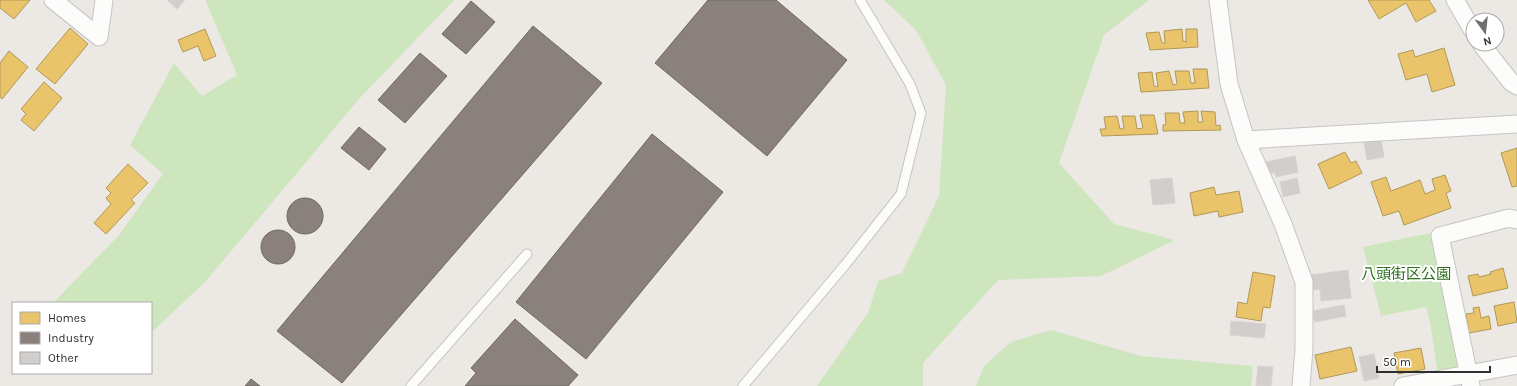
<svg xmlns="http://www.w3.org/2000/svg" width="1517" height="386" viewBox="0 0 1517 386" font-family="Karla,'Noto Sans JP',sans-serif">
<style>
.green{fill:#cee6be}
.homes{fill:#e9c46a;stroke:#b19758}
.industry{fill:#8a817c;stroke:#6e6865}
.building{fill:#d1cecb;stroke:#d7d4d0}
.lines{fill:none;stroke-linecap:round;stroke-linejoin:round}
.service-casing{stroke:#c5c4c5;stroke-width:11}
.minor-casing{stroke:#c5c4c5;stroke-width:19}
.service{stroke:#fcfcfb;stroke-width:9}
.minor{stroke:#fcfcfb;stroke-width:17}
.labels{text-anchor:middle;stroke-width:4;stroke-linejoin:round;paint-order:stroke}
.park-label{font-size:15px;fill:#2c6e1b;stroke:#fff}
</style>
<rect width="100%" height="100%" fill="#ece8e4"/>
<g class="green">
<path d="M205 0H454L359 99 206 281 151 333V303H53L119 235 163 174 130 145 174 63 202 96 237 75Z"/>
<path d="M884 0H1149L1104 35 1059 163 1114 224 1175 240 1101 276 998 280 923 363V386H817L868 313 878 281 902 273 939 196 946 85 916 30Z"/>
<path d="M1435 232 1460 369 1438 375 1430 322 1426 307 1381 316 1363 247Z"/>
<path d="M1051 330 1141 356 1253 366 1251 386H976L984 366 1011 342Z"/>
</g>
<g class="homes">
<path d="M0 0H30L14 19 0 8Z"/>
<path d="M1368 0H1429L1436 11 1416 22 1406 3 1379 19Z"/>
<path d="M70 28 88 44 55 84 36 69Z"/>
<path d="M205 29 216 56 204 61 198 46 183 52 178 40Z"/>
<path d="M1182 29 1183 41 1186 42V29H1197L1198 47 1150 50 1146 33 1159 32 1162 43H1165L1164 31Z"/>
<path d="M1444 48 1455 85 1432 92 1427 74 1406 80 1398 54 1413 50 1415 57Z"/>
<path d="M9 51 28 67 2 99 0 97V63Z"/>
<path d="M1193 69H1207L1209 88 1141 92 1138 73 1152 72 1154 86 1158 87 1156 73 1169 71 1173 85 1177 84 1175 71H1189L1191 83H1195Z"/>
<path d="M44 82 62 98 34 131 21 120 26 114 21 109Z"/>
<path d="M1198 111V122H1203L1201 111 1215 112 1216 126 1220 125 1221 130 1163 131V125H1166L1165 113H1179L1180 123H1185L1183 112Z"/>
<path d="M1140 115H1154L1158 134 1102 136 1100 129H1106L1104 117 1117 116 1120 129 1124 128 1122 116H1135L1137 129 1143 128Z"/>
<path d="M1517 148V186L1512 187 1501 153Z"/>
<path d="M1345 152 1351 163 1356 161 1362 173 1329 189 1318 164Z"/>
<path d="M128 164 148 183 131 200 135 203 106 234 94 223 111 204 106 198 111 193 106 188Z"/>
<path d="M1445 175 1451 191 1446 193 1451 208 1404 225 1399 211 1383 216 1371 182 1386 177 1391 191 1420 180 1425 194 1435 190 1432 179Z"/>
<path d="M1214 187 1216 195 1239 191 1243 212 1219 217 1218 211 1194 216 1190 193Z"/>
<path d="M1503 268 1508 288 1473 296 1468 276 1478 274 1479 277 1491 274 1490 272Z"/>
<path d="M1253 272 1275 276 1270 308 1263 307 1261 321 1236 317 1238 302 1247 304Z"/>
<path d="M1514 302 1517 322 1498 326 1494 306Z"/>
<path d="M1479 307 1481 318 1489 316 1491 329 1469 333 1466 314 1474 313 1473 308Z"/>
<path d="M1351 347 1357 371 1320 379 1315 355Z"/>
<path d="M1421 348 1425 369 1398 374 1394 353Z"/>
</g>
<g class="industry">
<path d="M708 0H776L847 60 767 156 655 63Z"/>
<path d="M471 1 495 22 466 54 442 34Z"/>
<path d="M533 26 602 83 342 383 277 331Z"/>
<path d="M420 53 447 76 405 123 378 100Z"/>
<path d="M359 127 386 149 369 170 341 148Z"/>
<path d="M652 134 723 192 586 359 516 302Z"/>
<circle cx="305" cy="216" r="18"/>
<circle cx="278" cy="247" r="17"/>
<path d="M515 319 578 375 568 386H465L476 373 471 368Z"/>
<path d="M251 379 260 386H245Z"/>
</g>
<g class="building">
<path d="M167 0H185L177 9Z"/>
<path d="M1381 139 1384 157 1367 160 1364 142Z"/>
<path d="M1295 156 1298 172 1276 177 1275 172 1268 174 1266 162Z"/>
<path d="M1172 178 1175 203 1153 205 1150 180Z"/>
<path d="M1297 178 1300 193 1283 197 1280 182Z"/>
<path d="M1348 270 1351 298 1321 301 1320 289 1312 290 1310 275Z"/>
<path d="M1344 305 1346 316 1315 322 1312 311Z"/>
<path d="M1231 321 1266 324 1264 338 1230 335Z"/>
<path d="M1374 354 1379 378 1364 381 1359 357Z"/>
<path d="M1258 366 1273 367 1271 386H1256Z"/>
</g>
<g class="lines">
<defs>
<g id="service">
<path d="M411 386 527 254"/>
<path d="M743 386 845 265 901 194 921 113 910 84 860 0"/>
</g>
<g id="minor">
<path d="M53 0 99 37 104 0"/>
<path d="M1218 0 1229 84 1246 140 1283 224 1304 282V349L1301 386"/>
<path d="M1455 0 1473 31"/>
<path d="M1481 44 1511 82 1517 86"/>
<path d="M1246 140 1517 124"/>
<path d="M1403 386 1517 365"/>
<path d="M1471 386 1440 236 1509 218 1517 220"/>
</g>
</defs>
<use href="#service" class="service-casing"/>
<use href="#minor" class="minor-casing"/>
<use href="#service" class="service"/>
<use href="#minor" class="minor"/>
</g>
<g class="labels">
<g class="park-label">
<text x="1406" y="279">八頭街区公園</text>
</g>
</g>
<rect x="12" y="302" width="140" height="72" fill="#ffffff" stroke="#ababab"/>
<rect x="20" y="312" width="20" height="12" fill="#e9c46a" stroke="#ababab"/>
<text x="48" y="322" font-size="12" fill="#2e2e2e">Homes</text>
<rect x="20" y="332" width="20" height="12" fill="#8a817c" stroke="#ababab"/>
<text x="48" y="342" font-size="12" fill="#2e2e2e">Industry</text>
<rect x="20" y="352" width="20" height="12" fill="#d1cecb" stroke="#ababab"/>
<text x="48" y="362" font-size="12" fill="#2e2e2e">Other</text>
<g transform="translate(1485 32) rotate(165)"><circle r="19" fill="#ffffff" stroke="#ababab"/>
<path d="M0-3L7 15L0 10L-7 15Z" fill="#706f6e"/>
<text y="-6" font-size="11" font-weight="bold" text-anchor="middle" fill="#2e2e2e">N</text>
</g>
<path d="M1377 366v6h113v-6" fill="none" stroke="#2e2e2e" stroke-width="2"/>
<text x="1383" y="366" font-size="12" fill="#2e2e2e" stroke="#ffffff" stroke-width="3" paint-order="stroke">50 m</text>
</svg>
